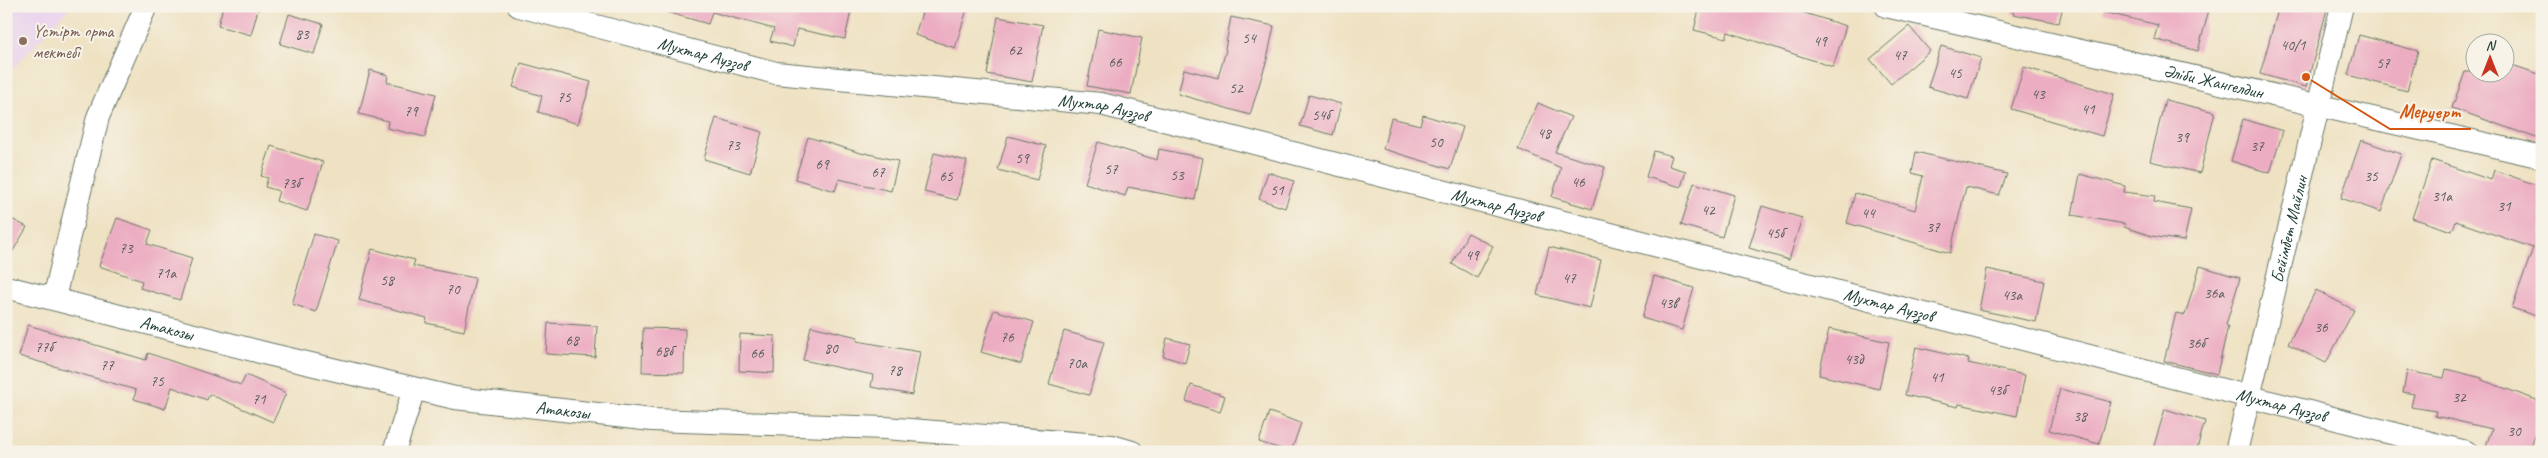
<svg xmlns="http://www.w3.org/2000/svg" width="2548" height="458" viewBox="0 0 2548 458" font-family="Caveat,sans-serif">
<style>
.built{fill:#e9d2ee}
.building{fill:#ecadc2}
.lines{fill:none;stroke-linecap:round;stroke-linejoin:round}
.minor-casing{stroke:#687766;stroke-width:24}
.minor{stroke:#fff;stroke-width:22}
.education-dot{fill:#8d6e63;stroke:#f7f3e8;stroke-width:2}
.labels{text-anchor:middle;stroke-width:4;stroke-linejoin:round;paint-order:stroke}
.number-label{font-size:15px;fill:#525958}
.education-label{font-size:18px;fill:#785e54;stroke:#f7f3e8;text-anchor:start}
.street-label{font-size:18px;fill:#1f3d34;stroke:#f7f3e8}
.leader{fill:none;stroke:#d45610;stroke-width:2}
.callout-dot{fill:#d45610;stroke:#f7f3e8;stroke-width:2}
.callout-label{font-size:19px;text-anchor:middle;font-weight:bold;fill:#d45610;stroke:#f7f3e8;stroke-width:4;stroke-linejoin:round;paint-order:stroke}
</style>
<rect width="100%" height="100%" fill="#f7f3e8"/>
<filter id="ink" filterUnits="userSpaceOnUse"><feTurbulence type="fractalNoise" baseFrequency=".02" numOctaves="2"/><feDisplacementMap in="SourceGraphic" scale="10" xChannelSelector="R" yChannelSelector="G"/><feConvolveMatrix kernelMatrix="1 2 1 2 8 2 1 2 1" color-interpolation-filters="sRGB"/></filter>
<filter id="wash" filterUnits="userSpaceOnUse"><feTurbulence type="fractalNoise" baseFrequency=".0096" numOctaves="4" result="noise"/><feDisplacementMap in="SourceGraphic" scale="20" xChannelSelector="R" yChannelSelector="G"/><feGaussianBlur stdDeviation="1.12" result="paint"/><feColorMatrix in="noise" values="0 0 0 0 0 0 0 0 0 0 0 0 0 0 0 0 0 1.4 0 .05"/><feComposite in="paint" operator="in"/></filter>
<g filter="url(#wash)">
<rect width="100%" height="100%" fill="#efe2c3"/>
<path class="built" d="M6 6H71L6 76Z"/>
<g id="blocks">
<g class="building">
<path d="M223 6H259L251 35 218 26Z"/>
<path d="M661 6H852L845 39 797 29 793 47 770 41 774 29 712 12 708 24 660 10Z"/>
<path d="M924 6H968L955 48 915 35Z"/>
<path d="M1700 6H1782L1846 26 1833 67 1728 32 1726 38 1694 30Z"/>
<path d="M2013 6H2063L2059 23 2013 14Z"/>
<path d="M2104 6H2210L2198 51 2154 39 2158 25 2103 12Z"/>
<path d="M2279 6H2328L2306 87 2260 74Z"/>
<path d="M289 14 323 24 314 54 280 44Z"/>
<path d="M998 17 1043 25 1032 82 987 74Z"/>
<path d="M1231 17 1274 26 1267 59 1250 115 1178 94 1184 69 1218 78 1226 50 1225 49Z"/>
<path d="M1909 26 1930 51 1891 84 1870 59Z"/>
<path d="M1098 29 1142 38 1131 94 1087 86Z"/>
<path d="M2359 35 2418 51 2407 91 2348 75Z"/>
<path d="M1941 46 1981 58 1968 99 1928 87Z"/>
<path d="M521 63 591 82 578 124 538 112 542 96 513 87Z"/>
<path d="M2506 63 2542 75V140L2452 108 2465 72H2506Z"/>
<path d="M2024 67 2114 94 2102 136 2011 109Z"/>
<path d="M370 70 388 75 387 82 436 94 425 137 387 128 388 121 359 114Z"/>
<path d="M1309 95 1341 104 1333 135 1300 126Z"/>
<path d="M2165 100 2215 112 2200 173 2150 161Z"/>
<path d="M1538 103 1571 117 1555 152 1605 167 1592 209 1552 197 1561 168 1518 149Z"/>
<path d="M1423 115 1463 127 1450 169 1383 149 1391 118 1420 125Z"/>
<path d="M716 118 762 132 750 173 704 159Z"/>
<path d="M2243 119 2283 131 2270 173 2231 161Z"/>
<path d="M1008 136 1046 146 1037 180 998 170Z"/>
<path d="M808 137 864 154 865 153 898 161 891 191 839 179 835 191 795 179Z"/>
<path d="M2361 140 2401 154 2381 212 2341 198Z"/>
<path d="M1098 142 1157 160 1159 149 1203 158 1195 200 1128 187 1125 196 1085 183Z"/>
<path d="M271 146 323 162 307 211 276 201 279 191 265 187 268 178 261 176Z"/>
<path d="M1654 151 1672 156 1669 166 1686 171 1681 187 1646 177Z"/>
<path d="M1916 152 2007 174 1999 195 1966 187 1950 253 1847 223 1855 193 1915 210 1923 176 1912 173Z"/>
<path d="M934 153 967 161 957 200 924 192Z"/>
<path d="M2432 160 2491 180 2494 170 2542 187V318L2512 308 2533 248 2456 221 2452 231 2412 218Z"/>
<path d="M1268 172 1294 181 1285 208 1259 199Z"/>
<path d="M2080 174 2125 186 2124 192 2155 196 2154 202 2191 209 2184 241 2152 236 2124 227 2125 224 2072 215Z"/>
<path d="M1694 183 1734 195 1722 237 1681 225Z"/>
<path d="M1762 206 1802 218 1789 260 1749 248Z"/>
<path d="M6 216 27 227 6 263Z"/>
<path d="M117 218 152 230 147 244 192 258 180 300 140 288 142 281 99 266Z"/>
<path d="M1468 233 1493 246 1477 278 1452 264Z"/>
<path d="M314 234 338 241 316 312 292 304Z"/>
<path d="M1549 247 1601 260 1590 308 1537 295Z"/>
<path d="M372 249 415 260 413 266 475 278 464 331 426 323 427 318 359 300Z"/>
<path d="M2200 266 2240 278 2226 325 2228 326 2217 374 2164 361 2176 313 2185 315Z"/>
<path d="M1987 269 2044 281 2036 322 1979 310Z"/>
<path d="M1654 276 1694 288 1682 330 1642 318Z"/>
<path d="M2316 290 2354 310 2326 363 2288 344Z"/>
<path d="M994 310 1034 322 1021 364 981 352Z"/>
<path d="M548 323 597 326 595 357 546 354Z"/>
<path d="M28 325 146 360 148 353 241 385 246 375 286 393 273 422 209 394 207 400 172 387 165 409 134 399 136 390 19 356Z"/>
<path d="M811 326 858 337 857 341 920 352 912 395 871 387 873 375 803 360Z"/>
<path d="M643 328 685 329 684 373 642 372Z"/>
<path d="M1829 329 1889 342 1879 389 1819 375Z"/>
<path d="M1064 331 1104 342 1089 395 1049 384Z"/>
<path d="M740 334 775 336 774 373 739 371Z"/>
<path d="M1167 338 1190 344 1185 363 1163 356Z"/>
<path d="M1916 347 1969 359 1968 363 2025 375 2017 416 1959 404 1958 407 1905 395Z"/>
<path d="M2446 369 2482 378V380L2542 402V415L2529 452H2501L2486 446 2492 429 2435 416 2436 411 2411 407 2414 394 2403 392 2407 371 2444 378Z"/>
<path d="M1191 385 1225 396 1220 412 1186 401Z"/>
<path d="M2060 389 2111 402 2099 444 2049 430Z"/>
<path d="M2165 409 2205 421 2196 452H2152Z"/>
<path d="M1269 412 1301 423 1291 452 1259 442Z"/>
</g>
</g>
</g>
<g filter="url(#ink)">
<use href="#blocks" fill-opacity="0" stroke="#687766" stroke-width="1"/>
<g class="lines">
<defs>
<g id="minor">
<path id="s1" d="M519 6 776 73 1101 104 2466 452"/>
<path id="s2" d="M1886 6 2542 157"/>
<path id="s3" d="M6 287 268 354 455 398 652 420 885 428 1112 446 1132 452"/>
<path d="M54 298 98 117 146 6"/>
<path d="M394 452 414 389"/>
<path id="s4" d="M2236 452 2342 6"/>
</g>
</defs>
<use href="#minor" class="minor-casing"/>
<use href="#minor" class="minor"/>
</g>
</g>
<circle class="education-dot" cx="23" cy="41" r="5"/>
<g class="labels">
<g class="number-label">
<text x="302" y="39">83</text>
<text x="1249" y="43">54</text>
<text x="1820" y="46">49</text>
<text x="2293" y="50">40/1</text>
<text x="1015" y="55">62</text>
<text x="1900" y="60">47</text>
<text x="1115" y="67">66</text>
<text x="2383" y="68">57</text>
<text x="1955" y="78">45</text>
<text x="1236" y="93">52</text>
<text x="2038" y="99">43</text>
<text x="564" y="102">75</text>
<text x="2088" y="114">41</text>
<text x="411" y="116">79</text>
<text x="1321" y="120">54б</text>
<text x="1544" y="138">48</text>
<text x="2182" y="142">39</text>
<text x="1436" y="147">50</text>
<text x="733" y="150">73</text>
<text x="2257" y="151">37</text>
<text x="1022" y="163">59</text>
<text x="822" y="169">69</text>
<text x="1111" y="174">57</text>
<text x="878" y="177">67</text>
<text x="1177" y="180">53</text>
<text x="946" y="181">65</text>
<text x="2371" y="181">35</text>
<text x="1578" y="187">46</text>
<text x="291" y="188">73б</text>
<text x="1277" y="195">51</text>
<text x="2442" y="201">31а</text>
<text x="2504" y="211">31</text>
<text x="1708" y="215">42</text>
<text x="1868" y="218">44</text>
<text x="1933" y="232">37</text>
<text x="1775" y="238">45б</text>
<text x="126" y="253">73</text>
<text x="1472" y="260">49</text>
<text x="166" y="278">71а</text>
<text x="1569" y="283">47</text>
<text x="387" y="285">58</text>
<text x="453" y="294">70</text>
<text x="2214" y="298">36а</text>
<text x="2012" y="300">43а</text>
<text x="1668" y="308">43в</text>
<text x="2321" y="332">36</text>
<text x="1007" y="342">76</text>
<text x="572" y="345">68</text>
<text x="2196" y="348">36б</text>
<text x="44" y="352">77б</text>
<text x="831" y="353">80</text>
<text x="664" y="356">68б</text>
<text x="757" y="358">66</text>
<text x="1854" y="364">43д</text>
<text x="1077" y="368">70а</text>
<text x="107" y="370">77</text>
<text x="895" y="375">78</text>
<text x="1937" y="382">41</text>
<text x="157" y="386">75</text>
<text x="1997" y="395">43б</text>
<text x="2459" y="402">32</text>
<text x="259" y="404">71</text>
<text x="2080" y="421">38</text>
<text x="2514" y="436">30</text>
</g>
<g class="education-label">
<text x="33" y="37">Үстірт орта<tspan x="33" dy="21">мектебі</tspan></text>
</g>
<g class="street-label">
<text dy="6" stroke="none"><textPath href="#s1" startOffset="190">Мухтар Ауэзов</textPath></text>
<text dy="6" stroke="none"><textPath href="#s2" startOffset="336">Әліби Жангелдин</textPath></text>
<text dy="6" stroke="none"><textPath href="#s1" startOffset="595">Мухтар Ауэзов</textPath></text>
<text dy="6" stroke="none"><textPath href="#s1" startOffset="1000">Мухтар Ауэзов</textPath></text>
<text dy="6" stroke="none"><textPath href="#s4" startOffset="229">Бейімбет Майлин</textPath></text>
<text dy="6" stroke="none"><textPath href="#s1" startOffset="1405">Мухтар Ауэзов</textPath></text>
<text dy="6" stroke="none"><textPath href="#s3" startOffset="166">Атакозы</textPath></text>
<text dy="6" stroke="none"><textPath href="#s1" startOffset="1810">Мухтар Ауэзов</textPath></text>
<text dy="6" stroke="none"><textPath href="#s3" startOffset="571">Атакозы</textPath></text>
</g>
</g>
<path class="leader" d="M2306 77L2390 129H2471"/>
<circle class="callout-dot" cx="2306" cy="77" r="5"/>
<g class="callout-label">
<text x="2430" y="118">Меруерт</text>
</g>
<rect width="2548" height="458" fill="none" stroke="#f7f3e8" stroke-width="25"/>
<g transform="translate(2490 58)"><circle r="24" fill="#f7f3e8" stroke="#a1aaa0"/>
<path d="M0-4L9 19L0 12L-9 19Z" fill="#c8321e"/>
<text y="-8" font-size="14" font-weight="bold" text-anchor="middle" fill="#1f3d34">N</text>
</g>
</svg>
